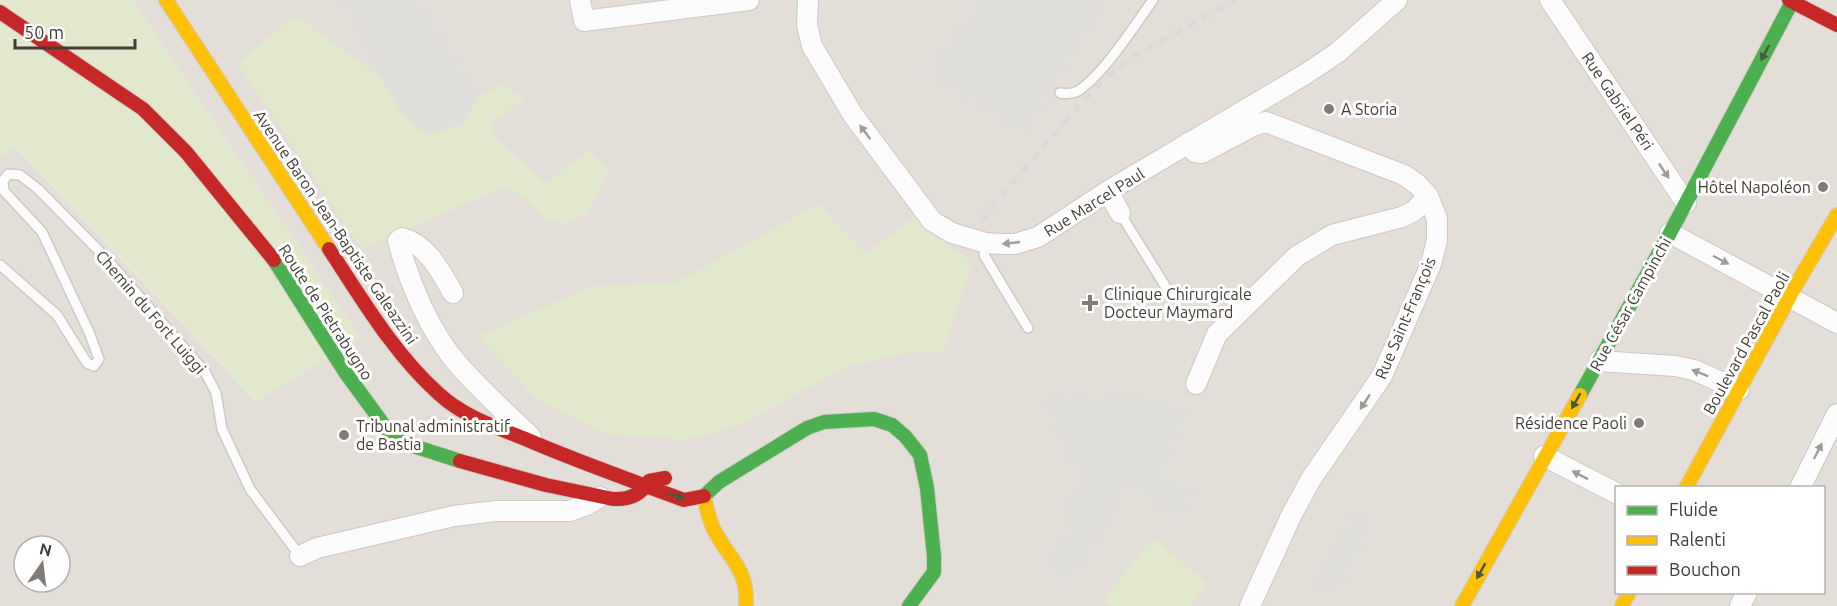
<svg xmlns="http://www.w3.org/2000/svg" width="1837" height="606" viewBox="0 0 1837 606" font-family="Ubuntu,sans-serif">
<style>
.residential{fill:#e3ded7;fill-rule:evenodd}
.green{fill:#e1e8cc}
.parking{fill:#e0dedb}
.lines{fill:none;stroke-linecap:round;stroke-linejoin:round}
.lane-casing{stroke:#ccc9c6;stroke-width:12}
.street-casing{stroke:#ccc9c6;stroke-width:22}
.fast-casing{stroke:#cfcac3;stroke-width:16}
.slow-casing{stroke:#cfcac3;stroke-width:16}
.jam-casing{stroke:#cfcac3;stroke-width:16}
.lane{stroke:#fdfcfc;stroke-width:9}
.street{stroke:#fdfcfc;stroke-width:20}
.fast{stroke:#4caf50;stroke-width:14}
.slow{stroke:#ffc107;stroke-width:14}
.jam{stroke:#c62828;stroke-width:14}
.rail{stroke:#d9d9d8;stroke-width:4.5;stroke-dasharray:8 8;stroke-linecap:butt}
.oneway{fill:#465a3d}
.oneway2{fill:#a09c9a}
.poi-dot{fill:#807b76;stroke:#fff;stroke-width:2}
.labels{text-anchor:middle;stroke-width:6;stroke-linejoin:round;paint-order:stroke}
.street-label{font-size:16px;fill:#443d37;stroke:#fff}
.poi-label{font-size:16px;fill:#443d37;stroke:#fff;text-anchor:start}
</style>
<rect width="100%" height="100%" fill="#efedea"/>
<path class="residential" d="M133 0H1837V606H0V157L14 146 256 401 361 339ZM1616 488H1824V592H1616ZM24 546H60V582H24Z"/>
<g class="green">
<path d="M0 0H133L361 339 257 401 15 146 0 157Z"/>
<path d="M295 15 382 78 401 113 461 126 478 97 502 85 525 99 491 123 494 136 545 183 589 151 609 169 587 214 565 224 546 220 527 199 504 187 362 249 238 64Z"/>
<path d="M819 204 865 254 914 218 972 263 944 352 908 353 846 367 741 425 687 440 607 434 537 400 478 336 593 286 675 283Z"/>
<path d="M1153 538 1208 584 1190 606H1109L1102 601Z"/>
</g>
<g class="parking">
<path d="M340 0H421L473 83 478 97 461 126 426 134 401 113Z"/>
<path d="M977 0H1108L1025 137 924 74Z"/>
<path d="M1074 391 1191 403 1164 474 1196 490 1178 524 1128 487 1101 538 1071 582 1059 583 1046 565 1066 529 1067 511 1073 485V464L1059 446 1043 401Z"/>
<path d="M1356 503 1366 510 1362 518 1372 527 1340 593 1326 585 1321 596 1310 591Z"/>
</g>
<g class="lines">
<defs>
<g id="lane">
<path d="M1060 93C1066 94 1072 94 1078 91 1104 74 1134 26 1153 0"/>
<path d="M1120 213 1172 297"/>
<path d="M986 243 984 255 1028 328"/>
<path d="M0 265 57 315 87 363 94 366 99 359 89 332 42 232 4 191 3 181 8 174 20 175 38 189 104 256 205 372 216 393 222 429 250 489 300 556"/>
</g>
<g id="street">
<path d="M580 0 584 21 749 0"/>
<path d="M808 0 807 25 812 46 853 115 932 221 952 233 986 243 1002 244H1015L1038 237 1108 191 1304 75 1337 53 1397 0"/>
<path d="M1550 0 1686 203"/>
<path d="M1188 143 1195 152 1202 153 1255 125 1266 122 1404 175 1418 185 1428 196 1437 219V240L1431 264 1382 376 1311 479 1291 516 1250 606"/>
<path d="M1108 191 1120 213"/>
<path d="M1670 233 1837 323"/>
<path d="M453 293C441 272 427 244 402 238L398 241C409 282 429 330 456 362 479 389 506 413 531 437"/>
<path d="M1599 361 1675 366 1694 370 1739 390"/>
<path d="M1196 384 1217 334 1297 256 1332 235 1402 217 1414 211 1428 196"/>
<path d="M1544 456 1616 493"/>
<path d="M1800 488 1837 414"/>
<path d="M300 556 317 548 454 516 496 511H570L587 505 600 497"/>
<path d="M1740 606 1747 592"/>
</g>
<g id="fast">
<path d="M274 260 345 372 389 432 404 443 460 461"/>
<path d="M1580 395 1670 233 1792 2"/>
<path d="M704 496 719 482 807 428 824 422 874 419 892 425 905 436 920 455 927 488 934 556V572L909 606"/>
</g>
<g id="slow">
<path d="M166 0 329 249"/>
<path d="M1686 488 1796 285 1837 215"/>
<path d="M704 496C706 507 709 518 713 528 729 560 748 567 746 606"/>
<path d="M1462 606 1580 395"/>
<path d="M1622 606 1629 592"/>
</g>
<g id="jam">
<path d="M1789 0 1837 25"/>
<path d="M0 12 143 109 186 152 274 260"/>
<path d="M329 249C362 299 394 354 439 394 463 416 493 426 523 438 576 461 630 480 684 500L704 496"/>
<path d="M460 461 546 485 613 499C629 500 641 495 649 481L665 478"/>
</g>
</defs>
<use href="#lane" class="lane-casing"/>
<use href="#street" class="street-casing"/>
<use href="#fast" class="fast-casing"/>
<use href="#slow" class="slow-casing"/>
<use href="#jam" class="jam-casing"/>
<use href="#lane" class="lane"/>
<use href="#street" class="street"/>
<use href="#fast" class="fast"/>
<use href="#slow" class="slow"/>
<use href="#jam" class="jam"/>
<path class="rail" d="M981 221 1013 182 1100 83 1134 56 1236 0"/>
</g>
<defs><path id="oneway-solid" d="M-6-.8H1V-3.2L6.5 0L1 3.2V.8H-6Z" transform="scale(1.5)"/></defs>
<g class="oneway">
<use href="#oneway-solid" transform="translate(1765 53) rotate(118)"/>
<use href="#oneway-solid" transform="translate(1576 401) rotate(120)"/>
<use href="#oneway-solid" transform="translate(676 496) rotate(19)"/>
<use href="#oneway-solid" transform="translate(1481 571) rotate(119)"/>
</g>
<g class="oneway2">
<use href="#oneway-solid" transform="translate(865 132) rotate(-127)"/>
<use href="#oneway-solid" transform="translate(1664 171) rotate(56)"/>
<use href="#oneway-solid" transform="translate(1011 243) rotate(174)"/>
<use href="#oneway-solid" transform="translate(1721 260) rotate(28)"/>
<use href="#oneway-solid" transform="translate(1700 373) rotate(-158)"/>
<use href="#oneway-solid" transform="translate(1365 402) rotate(123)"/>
<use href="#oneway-solid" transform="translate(1818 451) rotate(-63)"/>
<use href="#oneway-solid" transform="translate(1580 475) rotate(-153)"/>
</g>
<g class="poi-dot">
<circle cx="1329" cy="109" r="6"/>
<circle cx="1823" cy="187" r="6"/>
<path d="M1087 294h6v6h6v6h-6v6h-6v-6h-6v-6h6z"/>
<circle cx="1639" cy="423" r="6"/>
<circle cx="344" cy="435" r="6"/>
</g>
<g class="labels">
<g class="street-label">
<text transform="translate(1618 101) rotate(56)" y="6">Rue Gabriel Péri</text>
<text transform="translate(1094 202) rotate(-32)" y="6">Rue Marcel Paul</text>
<text transform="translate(336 227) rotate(56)" y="6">Avenue Baron Jean-Baptiste Galeazzini</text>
<text transform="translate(1630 304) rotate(-61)" y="6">Rue César Campinchi</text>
<text transform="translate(151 312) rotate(49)" y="6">Chemin du Fort Luiggi</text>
<text transform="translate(326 312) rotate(57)" y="6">Route de Pietrabugno</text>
<text transform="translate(1405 318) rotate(-67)" y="6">Rue Saint-François</text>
<text transform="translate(1746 343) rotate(-61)" y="6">Boulevard Pascal Paoli</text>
</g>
<g class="poi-label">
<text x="1341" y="115">A Storia</text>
<text x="1811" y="193" text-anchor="end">Hôtel Napoléon</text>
<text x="1104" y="300">Clinique Chirurgicale<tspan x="1104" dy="18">Docteur Maymard</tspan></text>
<text x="1627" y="429" text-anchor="end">Résidence Paoli</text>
<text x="356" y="432">Tribunal administratif<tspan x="356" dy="18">de Bastia</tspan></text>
</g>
</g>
<rect x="1615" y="486" width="210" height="108" fill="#ffffff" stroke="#b4b1af" stroke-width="1.5"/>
<rect x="1627" y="506" width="30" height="9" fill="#4caf50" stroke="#b4b1af" stroke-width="1.5"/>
<text x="1669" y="516" font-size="18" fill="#443d37">Fluide</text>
<rect x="1627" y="536" width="30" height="9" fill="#ffc107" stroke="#b4b1af" stroke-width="1.5"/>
<text x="1669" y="546" font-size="18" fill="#443d37">Ralenti</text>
<rect x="1627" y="566" width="30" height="9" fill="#c62828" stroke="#b4b1af" stroke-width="1.5"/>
<text x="1669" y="576" font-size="18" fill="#443d37">Bouchon</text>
<g transform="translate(42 564) rotate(14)"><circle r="28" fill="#ffffff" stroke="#b4b1af" stroke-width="1.5"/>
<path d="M0-4.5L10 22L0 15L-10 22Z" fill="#807b76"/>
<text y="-9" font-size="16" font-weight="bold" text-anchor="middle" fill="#443d37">N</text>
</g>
<path d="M15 39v9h120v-9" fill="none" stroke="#443d37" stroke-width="3"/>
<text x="24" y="39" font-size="18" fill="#443d37" stroke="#ffffff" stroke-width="4.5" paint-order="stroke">50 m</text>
</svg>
